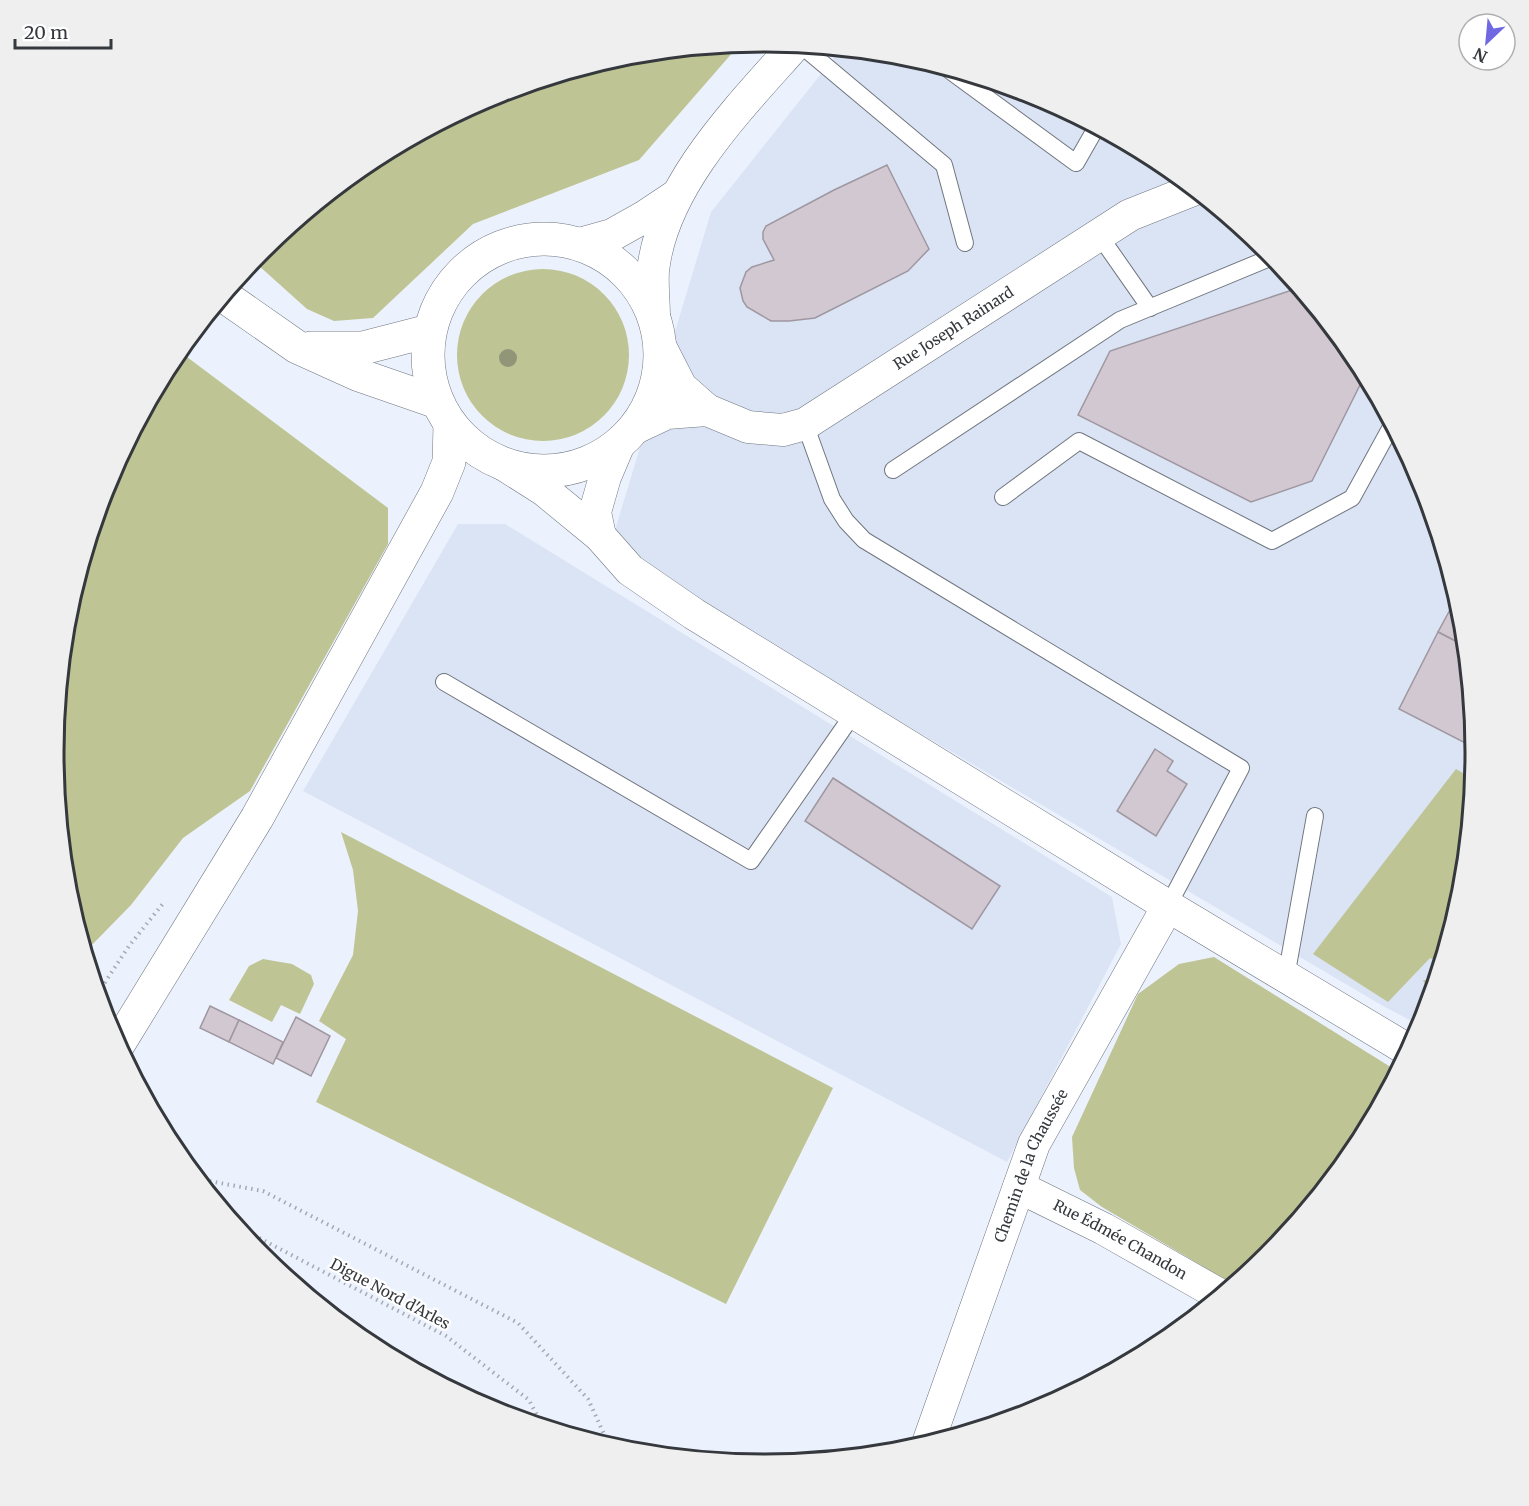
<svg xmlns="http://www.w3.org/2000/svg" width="1529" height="1506" viewBox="0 0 1529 1506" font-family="Merriweather,serif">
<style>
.built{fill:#dbe4f5}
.green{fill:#bec493}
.building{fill:#d1c8d1;stroke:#9f97a0;stroke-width:1.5}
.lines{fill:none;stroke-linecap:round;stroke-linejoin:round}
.service-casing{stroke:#70767f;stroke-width:18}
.minor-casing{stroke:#70767f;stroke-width:33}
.tertiary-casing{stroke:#70767f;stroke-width:34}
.path{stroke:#a4a9b2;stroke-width:4;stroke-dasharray:1.5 4.5;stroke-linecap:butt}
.service{stroke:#fff;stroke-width:16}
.minor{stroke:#fff;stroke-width:32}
.tertiary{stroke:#fff;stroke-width:33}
.tree{fill:#919679}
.labels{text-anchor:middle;stroke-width:4.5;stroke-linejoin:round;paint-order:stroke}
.street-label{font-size:15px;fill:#35383c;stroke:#fff}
.rim{fill:none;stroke:#35383c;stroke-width:3}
</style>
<rect width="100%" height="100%" fill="#ecf2fd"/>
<g class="built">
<path d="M840 50 904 56 1037 96 1160 162 1267 250 1356 358 1422 481 1462 615 1475 753 1462 892 1421 1026 1383 1006 609 550 711 212Z"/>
<path d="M458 524H505L1112 897 1121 944 1007 1162 303 791Z"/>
</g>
<g class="green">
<path d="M740 44 639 160 473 224 373 318 334 321 307 309 258 265 271 243 370 162 493 96 626 56Z"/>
<circle cx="543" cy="355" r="86"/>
<path d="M179 351 388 508V544L250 791 183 838 131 905 85 952 67 891 54 753 67 614 108 481 174 358Z"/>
<path d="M1456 769 1473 779 1462 892 1440 963 1430 958 1388 1002 1313 954Z"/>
<path d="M341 832 833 1088 726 1304 316 1102 346 1039 319 1021 353 955 358 911 353 870Z"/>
<path d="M1214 957 1397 1071 1355 1148 1267 1256 1233 1284 1102 1207 1080 1190 1074 1168 1072 1137 1138 994 1179 964Z"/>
<path d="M263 959 292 964 311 975 314 984 300 1014 281 1005 272 1022 229 1000 249 966Z"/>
<path d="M1423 980H1435L1418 1031 1410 1026 1429 993Z"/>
</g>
<g class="building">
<path d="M1017 90 1037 96 1076 117 1075 120Z"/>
<path d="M887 165 929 249 908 271 815 318 789 321H771L747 307 743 301 740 288 746 272 752 267 774 260 763 239V232L766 226 834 190Z"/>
<path d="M1298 288 1356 358 1365 375 1312 481 1251 502 1078 415 1110 351Z"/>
<path d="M1457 597 1462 615 1465 646 1438 632Z"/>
<path d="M1438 632 1465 646 1475 748 1399 709Z"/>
<path d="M1155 749 1173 761 1167 771 1187 784 1156 836 1117 811Z"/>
<path d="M833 778 1000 886 972 929 805 821Z"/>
<path d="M210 1006 239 1020 229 1042 200 1028Z"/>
<path d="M296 1017 330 1036 311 1076 276 1058Z"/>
<path d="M239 1020 283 1042 273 1064 229 1042Z"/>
</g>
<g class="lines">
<defs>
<g id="service">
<path d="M802 46 944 165 965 243"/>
<path d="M949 70 1076 163 1096 128"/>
<path d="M1099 235 1150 308"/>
<path d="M805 424 832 499 846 521 864 540 1241 768 1168 906"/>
<path d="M893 470 1120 320 1272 257"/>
<path d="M1003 497 1079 441 1272 541 1352 498 1392 425"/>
<path d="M444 682 751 861 854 713"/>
<path d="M1286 977 1315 816"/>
</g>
<g id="minor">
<path d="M580 244 612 235 644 217 677 195"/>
<path d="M654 317C654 302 652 286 653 271 662 185 740 107 795 45"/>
<path id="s1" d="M707 410 748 427 783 430 805 424 1130 215 1193 190"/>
<path d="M633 429 667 413 707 410 681 387 660 346"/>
<path d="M503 464 544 490 600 536 595 512 605 477 619 444"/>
<path d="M600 536 630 570 694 614 1168 906 1408 1050"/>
<path id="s2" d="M1019 1187 1104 1229 1220 1295"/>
<path id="s3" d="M928 1443 1034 1144 1168 906"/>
</g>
<g id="tertiary">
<circle cx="544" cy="355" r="116"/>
<path d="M224 296 297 347 359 375 437 402"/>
<path d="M311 348H363L429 331"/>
<path d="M118 1045 257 818 437 492 449 462 450 425"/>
</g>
</defs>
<use href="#service" class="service-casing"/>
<use href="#minor" class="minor-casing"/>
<use href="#tertiary" class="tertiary-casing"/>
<g class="path">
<path d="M98 993 129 946 165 901"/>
<path d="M198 1179 263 1191 518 1323 588 1399 609 1445"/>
<path d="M238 1227 446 1336 529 1400 542 1425"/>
</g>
<use href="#service" class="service"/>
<use href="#minor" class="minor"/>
<use href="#tertiary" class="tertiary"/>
</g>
<circle class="tree" cx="508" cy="358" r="9"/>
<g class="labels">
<g class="street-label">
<text dy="5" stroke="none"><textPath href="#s1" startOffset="279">Rue Joseph Rainard</textPath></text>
<text dy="5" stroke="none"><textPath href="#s3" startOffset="296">Chemin de la Chaussée</textPath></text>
<text dy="5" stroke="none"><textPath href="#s2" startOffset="114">Rue Édmée Chandon</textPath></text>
<text transform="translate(390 1294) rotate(28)" y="5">Digue Nord d'Arles</text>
</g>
</g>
<path d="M0 0H1529V1506H0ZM764 52H765A700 700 0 0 1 1465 752V754A700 700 0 0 1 765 1454H764A700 700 0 0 1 64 754V752A700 700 0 0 1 764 52Z" fill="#efefef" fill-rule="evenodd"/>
<path class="rim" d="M764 52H765A700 700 0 0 1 1465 752V754A700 700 0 0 1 765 1454H764A700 700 0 0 1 64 754V752A700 700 0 0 1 764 52Z"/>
<g transform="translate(1487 42) rotate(206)"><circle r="28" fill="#ffffff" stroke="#aeafb1" stroke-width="1.5"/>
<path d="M0-4.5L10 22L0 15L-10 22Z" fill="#6f68e2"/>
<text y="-9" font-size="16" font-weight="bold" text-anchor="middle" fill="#35383c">N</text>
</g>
<path d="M15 39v9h96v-9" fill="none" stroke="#35383c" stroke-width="3"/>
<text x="24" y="39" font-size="18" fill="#35383c" stroke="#ffffff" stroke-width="4.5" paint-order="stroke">20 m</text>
</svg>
